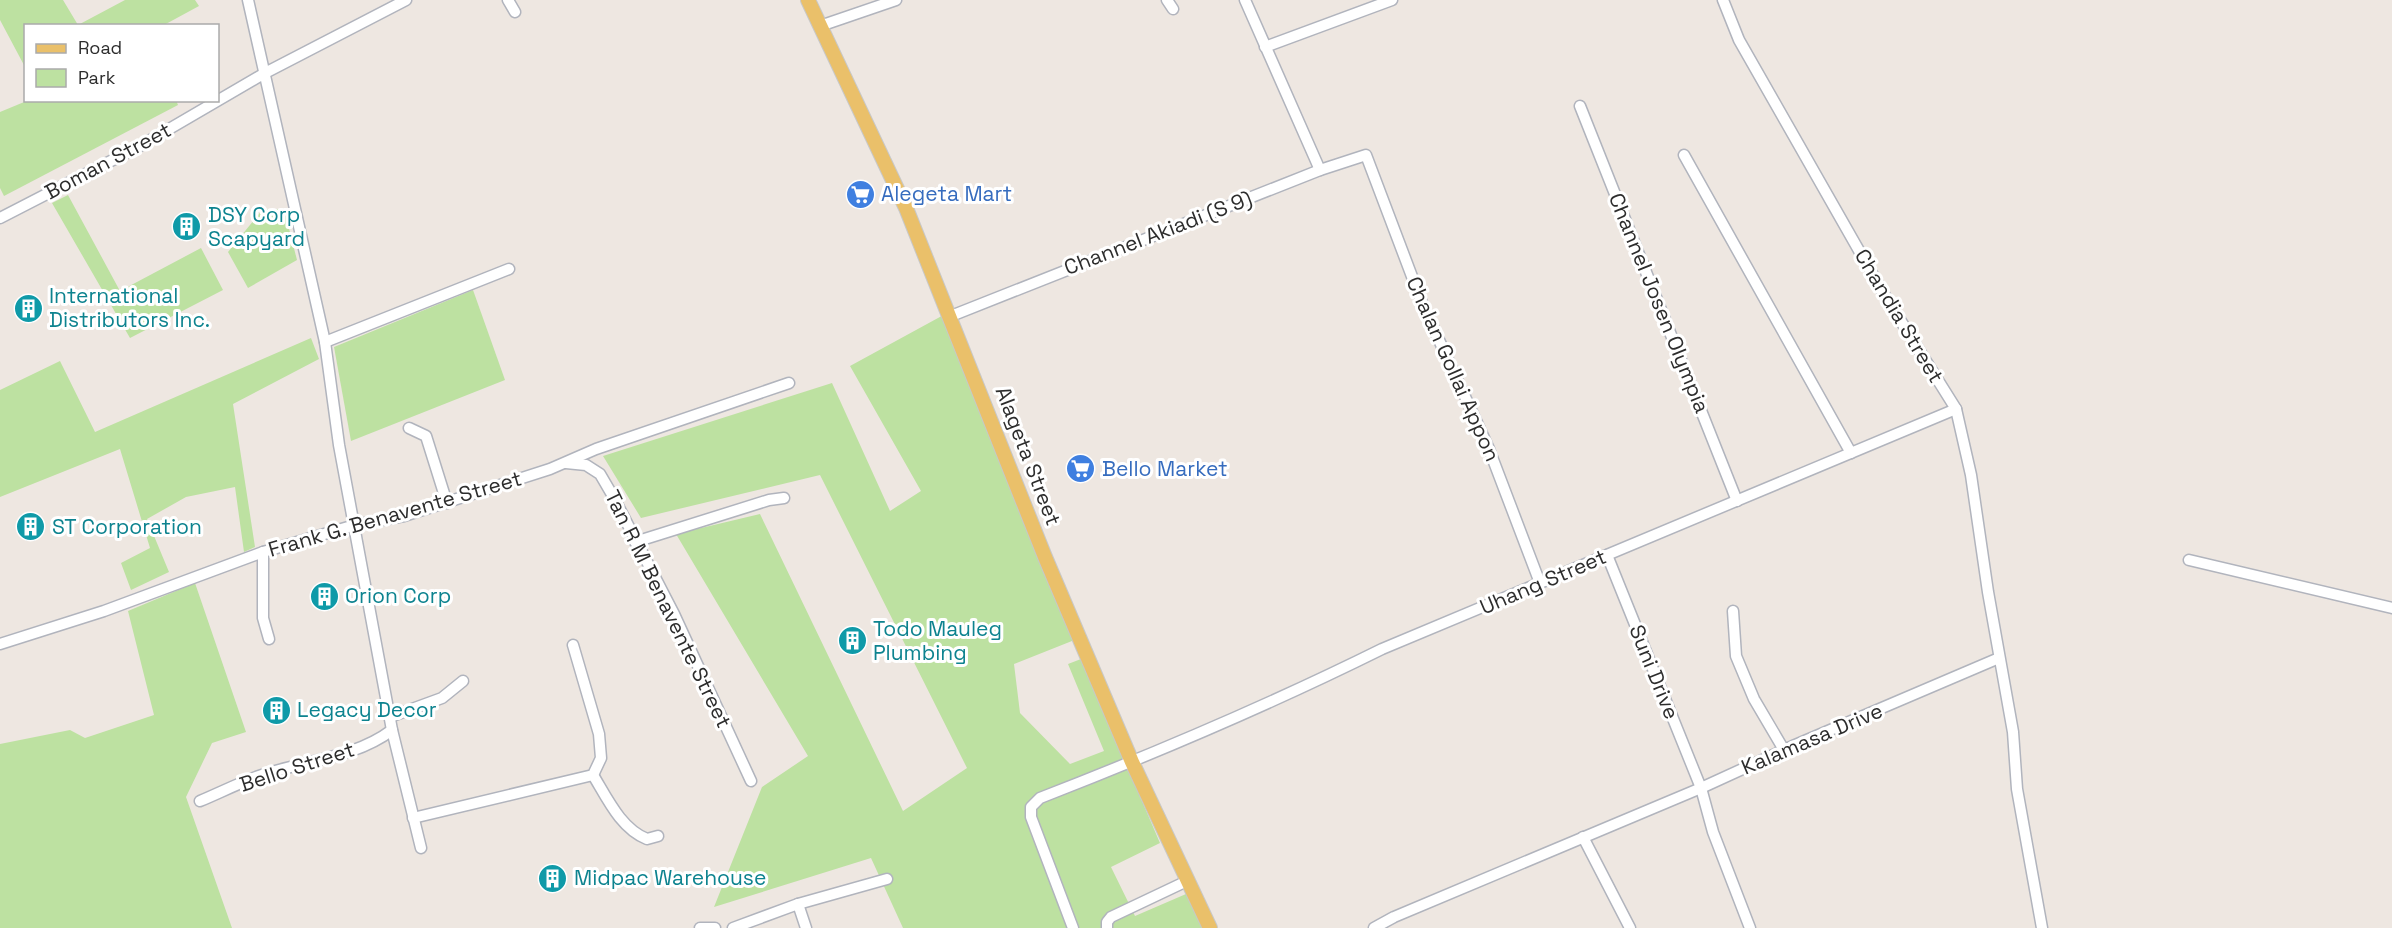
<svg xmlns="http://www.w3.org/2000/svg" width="2392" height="928" viewBox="0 0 2392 928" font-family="'Space Grotesk',sans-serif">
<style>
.green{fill:#bde1a1}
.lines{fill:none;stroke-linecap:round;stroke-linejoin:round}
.minor-casing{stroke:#b1b4bd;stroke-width:13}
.major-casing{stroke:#c8c8c8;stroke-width:16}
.minor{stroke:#fff;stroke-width:10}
.major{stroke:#eac06a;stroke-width:14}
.labels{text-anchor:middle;stroke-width:6;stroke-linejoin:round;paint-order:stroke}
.street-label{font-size:21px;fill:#2d2d2d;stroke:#fff}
.shop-label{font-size:21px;fill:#366cbe;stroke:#fff;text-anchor:start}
.culture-label{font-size:21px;fill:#0d838f;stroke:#fff;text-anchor:start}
</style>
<rect width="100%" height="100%" fill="#eee7e1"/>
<g class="green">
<path d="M0 0H63L78 25 125 0H195L199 6 164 25 26 26 25 67 0 20Z"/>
<path d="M29 100H176L178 105 4 196 0 188V112Z"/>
<path d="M68 195 120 291 201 248 223 290 130 338 52 203Z"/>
<path d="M263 209H284L297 260 248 288 228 252Z"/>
<path d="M473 290 505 380 351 441 334 347Z"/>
<path d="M949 312 1077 639 1014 664 1020 713 1070 764 1104 751 1068 664 1081 659 1160 843 1111 867 1135 916 1186 894 1202 928H903L871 858 714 907 762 787 808 756 676 534 760 514 903 811 967 768 820 475 641 518 603 456 832 383 890 511 921 491 850 366Z"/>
<path d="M311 338 319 359 233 404 255 547 244 552 235 487 186 497 147 519 169 572 131 590 121 563 150 548 120 449 0 497V390L60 361 95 432Z"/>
<path d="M195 583 246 732 212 743 186 797 232 928H0V744L70 730 85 738 154 715 128 611Z"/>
</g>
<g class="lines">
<defs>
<g id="minor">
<path d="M248 0 325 342 339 445 392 730 421 848"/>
<path d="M508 0 515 12"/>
<path d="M1167 0 1173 9"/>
<path d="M1245 0 1320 170"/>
<path d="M1723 0 1739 40 1882 291 1956 409 1971 475 1988 592 2013 732 2017 789 2042 928"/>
<path d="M820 26 896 0"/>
<path d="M1265 47 1392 0"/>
<path d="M1580 106 1737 501"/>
<path d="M1684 155 1851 453"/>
<path d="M0 218 140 146 265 73 406 0"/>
<path d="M951 316 1320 170 1366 155 1422 303 1489 449 1540 583"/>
<path d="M325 342 509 269"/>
<path d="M409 428 426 436 447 503"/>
<path d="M566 463 586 465 600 474 614 498 674 614 751 781"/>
<path d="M635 542 769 500 784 498"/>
<path d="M263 552V618L269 639"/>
<path d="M1607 555 1701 788 1713 832 1750 928"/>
<path d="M2189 560 2392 608"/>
<path d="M1733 611 1736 656 1754 699 1784 750"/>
<path d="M0 644 104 611 263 552 355 525 404 516 550 469 596 449 789 383"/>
<path d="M390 717 442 698 463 681"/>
<path d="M593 775C607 798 621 829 647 839L658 836"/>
<path d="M200 801C219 793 237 784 256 777 300 761 354 759 392 730"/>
<path d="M413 818 593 775 601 758 599 734 573 645"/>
<path d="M1583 837 1630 928"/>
<path d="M798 904 806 928"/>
<path d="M700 928H715"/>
<path d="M733 928 798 904 887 879"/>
<path d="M1073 928 1031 817V807L1040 798C1156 753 1271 704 1382 649L1956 409"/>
<path d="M1107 928V922L1111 917 1187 881"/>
<path d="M1374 928 1394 917 1701 788 1795 745 1999 658"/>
</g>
<path id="major" d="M808 0 906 208 1045 557 1132 762 1210 928"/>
</defs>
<use href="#minor" class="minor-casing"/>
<use href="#major" class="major-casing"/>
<use href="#minor" class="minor"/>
<use href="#major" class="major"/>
</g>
<defs>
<symbol id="supermarket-disc" viewBox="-11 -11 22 22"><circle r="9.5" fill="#3f7fe0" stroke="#fff"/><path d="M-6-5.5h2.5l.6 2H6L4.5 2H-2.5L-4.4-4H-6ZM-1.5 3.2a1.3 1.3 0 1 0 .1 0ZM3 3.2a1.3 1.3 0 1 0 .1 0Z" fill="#fff"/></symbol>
<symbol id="building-disc" viewBox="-11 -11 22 22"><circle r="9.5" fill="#0f9aa8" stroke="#fff"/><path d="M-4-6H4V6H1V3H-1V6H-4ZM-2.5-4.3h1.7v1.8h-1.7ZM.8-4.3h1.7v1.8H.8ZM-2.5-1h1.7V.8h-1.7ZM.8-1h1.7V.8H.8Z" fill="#fff"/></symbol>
</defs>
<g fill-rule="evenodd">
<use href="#supermarket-disc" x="844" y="178" width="33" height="33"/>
<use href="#building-disc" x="170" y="210" width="33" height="33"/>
<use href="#building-disc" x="12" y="292" width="33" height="33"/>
<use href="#supermarket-disc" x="1064" y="452" width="33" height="33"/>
<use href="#building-disc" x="14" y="510" width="33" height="33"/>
<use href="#building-disc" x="308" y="580" width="33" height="33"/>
<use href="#building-disc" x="836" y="624" width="33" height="33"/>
<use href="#building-disc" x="260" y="694" width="33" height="33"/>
<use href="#building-disc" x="536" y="862" width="33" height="33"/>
</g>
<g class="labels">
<g class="street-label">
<text transform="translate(108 161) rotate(-28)" y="7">Boman Street</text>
<text transform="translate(1158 233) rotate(-21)" y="7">Channel Akiadi (S 9)</text>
<text transform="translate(1659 303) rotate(68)" y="7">Channel Josen Olympia</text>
<text transform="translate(1899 316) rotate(59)" y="7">Chandia Street</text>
<text transform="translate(1453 369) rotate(66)" y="7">Chalan Gollai Appon</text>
<text transform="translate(1028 456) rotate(69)" y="7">Alageta Street</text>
<text transform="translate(395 514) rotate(-16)" y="7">Frank G. Benavente Street</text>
<text transform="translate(1543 582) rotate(-23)" y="7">Uhang Street</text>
<text transform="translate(668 609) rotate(64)" y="7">Tan R M Benavente Street</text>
<text transform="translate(1654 672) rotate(68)" y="7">Suni Drive</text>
<text transform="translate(1812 739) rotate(-23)" y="7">Kalamasa Drive</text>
<text transform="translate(297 767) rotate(-18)" y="7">Bello Street</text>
</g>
<g class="shop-label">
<text x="881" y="201">Alegeta Mart</text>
<text x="1102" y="476">Bello Market</text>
</g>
<g class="culture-label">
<text x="208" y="222">DSY Corp<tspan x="208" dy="24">Scapyard</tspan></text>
<text x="49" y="303">International<tspan x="49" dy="24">Distributors Inc.</tspan></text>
<text x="52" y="534">ST Corporation</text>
<text x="345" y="603">Orion Corp</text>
<text x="873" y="636">Todo Mauleg<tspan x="873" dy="24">Plumbing</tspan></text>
<text x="297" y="717">Legacy Decor</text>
<text x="574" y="885">Midpac Warehouse</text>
</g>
</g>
<rect x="24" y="24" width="195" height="78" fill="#ffffff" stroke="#ababab" stroke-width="1.5"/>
<rect x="36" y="44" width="30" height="9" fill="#eac06a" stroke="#ababab" stroke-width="1.5"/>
<text x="78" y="54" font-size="18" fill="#2d2d2d">Road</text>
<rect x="36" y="69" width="30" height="18" fill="#bde1a1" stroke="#ababab" stroke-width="1.5"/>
<text x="78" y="84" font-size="18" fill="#2d2d2d">Park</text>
</svg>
